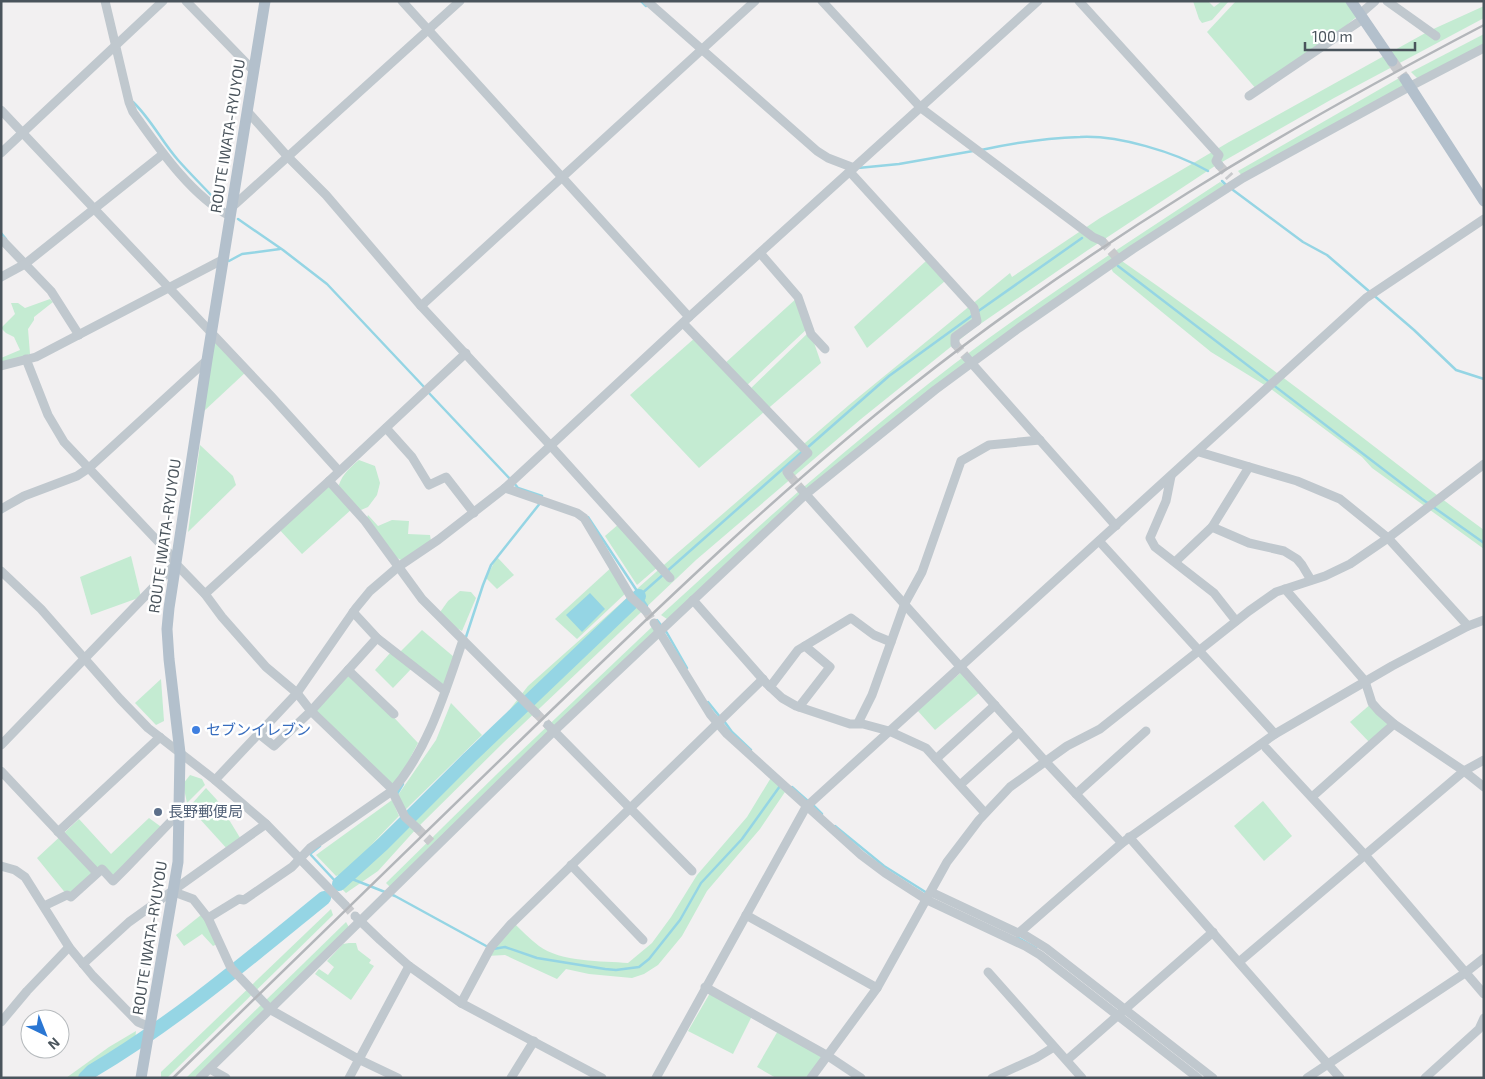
<svg xmlns="http://www.w3.org/2000/svg" width="1485" height="1079" viewBox="0 0 1485 1079" font-family="'Exo 2','Noto Sans JP',sans-serif">
<style>
.green{fill:#c4ebd2}
.water{fill:#95d5e4}
.lines{fill:none;stroke-linecap:round;stroke-linejoin:round}
.stream{stroke:#95d5e4;stroke-width:2.5}
.river{stroke:#95d5e4;stroke-width:14}
.minor-tunnel{stroke:#c8c9cc;stroke-width:9;stroke-dasharray:9 4.5;stroke-linecap:butt}
.major-tunnel{stroke:#c8c9cc;stroke-width:11;stroke-dasharray:11 5.5;stroke-linecap:butt}
.minor{stroke:#c0c8ce;stroke-width:9}
.major{stroke:#b3c0cc;stroke-width:11}
.rail{stroke:#b3b6ba;stroke-width:2.5}
.shop-dot{fill:#3f7fe0;stroke:#fff;stroke-width:2}
.service-dot{fill:#5c6f8a;stroke:#fff;stroke-width:2}
.labels{text-anchor:middle;stroke-width:5;stroke-linejoin:round;paint-order:stroke}
.street-label{font-size:15px;fill:#4a545c;stroke:#fff}
.shop-label{font-size:15px;fill:#366cbe;stroke:#fff;text-anchor:start}
.service-label{font-size:15px;fill:#4e5e75;stroke:#fff;text-anchor:start}
</style>
<rect width="100%" height="100%" fill="#f2f0f1"/>
<g class="green">
<path d="M1193 1H1208L1214 7 1222 1H1229L1212 20 1202 23 1199 19Z"/>
<path d="M1236 1H1351L1360 14 1312 54 1257 90 1207 32Z"/>
<path d="M1484 6V18L1334 98 1215 166 1088 250 973 329 861 419 696 560 504 742 417 828 378 871 346 893 333 880 339 875 336 876 316 855 392 800 399 816 370 846 496 727 528 686 674 556 849 405 1010 273 1012 277 1100 218 1229 142 1429 31Z"/>
<path d="M1484 34V48L1420 81 1411 72Z"/>
<path d="M1401 77 1407 88 1243 177 1238 171Z"/>
<path d="M1220 182 1226 186 1119 259C1200 315 1279 374 1358 434 1400 466 1441 499 1484 530V549L1372 468 1362 457 1271 389 1211 352 1113 272 1110 266 1063 297 807 493 670 621 661 615C756 528 852 442 954 364 1040 299 1130 241 1220 182Z"/>
<path d="M926 261 945 281 867 348 854 327Z"/>
<path d="M798 297 809 327 744 388 748 391 810 331 821 363 699 468 630 395 696 337 723 365Z"/>
<path d="M50 299 53 302 34 317V320L28 329 30 354 1 366V358L20 350 14 337 6 333 1 328 15 314 11 303H18L25 308Z"/>
<path d="M214 341 247 371 204 411Z"/>
<path d="M200 445 233 476 236 485 188 532Z"/>
<path d="M359 460 375 466 380 483 377 495 368 507 361 510 353 508 302 554 277 527 329 481 338 490C339 478 349 468 359 460Z"/>
<path d="M368 515 378 526 392 520 409 521 408 534 430 535 431 541 401 560 387 553 365 522Z"/>
<path d="M620 523 659 566 637 585 605 536Z"/>
<path d="M131 556 141 597 91 615 80 577Z"/>
<path d="M497 557 514 575 497 589 486 578Z"/>
<path d="M613 566 628 591 577 639 555 619Z"/>
<path d="M460 591 471 592 476 598 462 631 445 622 438 615 448 601Z"/>
<path d="M655 624 659 631 391 888 386 883 498 773Z"/>
<path d="M422 630 454 657 443 689 398 654Z"/>
<path d="M391 652 412 668 393 688 375 670Z"/>
<path d="M964 670 980 692 935 730 917 710Z"/>
<path d="M351 672 418 743 394 789 313 713Z"/>
<path d="M161 679 164 721 156 725 135 703Z"/>
<path d="M451 703 482 735 403 812 396 798 436 740Z"/>
<path d="M1372 703 1394 724 1371 744 1350 722Z"/>
<path d="M190 775 202 779 205 785 187 803 183 784Z"/>
<path d="M772 776 787 789 760 829 707 891 682 936 658 965 644 974 632 978 589 974 566 969 557 979 505 955 486 956 513 922C521 930 530 939 539 946 560 962 603 961 628 963L652 943 671 917 697 875 747 817Z"/>
<path d="M206 788 217 800 242 841 229 851 189 807Z"/>
<path d="M1263 801 1292 836 1264 861 1234 826Z"/>
<path d="M149 818 164 829 113 881 102 869 67 895 37 858 79 819 111 854Z"/>
<path d="M331 909 333 915 167 1078H161V1072Z"/>
<path d="M201 915 206 920 217 944 213 946 202 934 184 946 176 935Z"/>
<path d="M346 922 350 929 201 1078H186Z"/>
<path d="M349 943H356L358 950 371 960 369 963 374 966 351 1000 315 974 319 969 328 975 334 967 327 961 343 944Z"/>
<path d="M710 993 753 1014 733 1054 688 1031Z"/>
<path d="M779 1029 828 1056 811 1078H776L757 1067Z"/>
<path d="M136 1031 134 1052 93 1078H66L109 1047Z"/>
</g>
<path class="water" d="M590 593 605 609 582 632 566 615Z"/>
<g class="lines">
<g class="stream">
<path d="M641 1 646 6"/>
<path d="M133 102C151 119 162 142 178 160 192 176 207 190 221 206"/>
<path d="M981 150C1013 143 1047 138 1080 137 1118 135 1175 152 1208 171"/>
<path d="M858 168 899 164 973 151"/>
<path d="M1222 181 1226 185"/>
<path d="M1233 190 1303 242 1327 255 1414 330 1456 370 1484 379"/>
<path d="M238 219 283 250 327 284 425 388"/>
<path d="M1 233 6 239"/>
<path d="M229 261 242 254 280 249"/>
<path d="M1118 266 1422 499 1484 543"/>
<path d="M977 312 1082 238"/>
<path d="M428 392 510 479"/>
<path d="M807 448 889 376 973 315"/>
<path d="M514 483 518 488 542 496"/>
<path d="M588 517 647 606"/>
<path d="M639 596 803 451"/>
<path d="M657 620 667 633 687 668"/>
<path d="M465 640 483 585 491 565 541 502"/>
<path d="M708 702 720 717"/>
<path d="M724 721 732 732 751 750"/>
<path d="M792 787 809 802"/>
<path d="M397 794 403 784"/>
<path d="M813 805 822 814"/>
<path d="M835 826 884 866 927 893"/>
<path d="M320 846 310 854 337 883 347 877 395 896 488 947"/>
<path d="M1017 937 1036 948"/>
<path d="M493 949 505 947 537 958 605 969 616 970 639 967 649 959 680 920 701 883 742 839 780 786"/>
</g>
<g class="river">
<path d="M339 884 383 844 469 758 639 596"/>
<path d="M85 1078 92 1071C175 1022 249 959 324 898"/>
</g>
<g class="minor-tunnel">
<path d="M1219 165 1230 177"/>
<path d="M1102 241 1118 259"/>
<path d="M955 344 967 358"/>
<path d="M789 475 802 490"/>
<path d="M646 611 654 623"/>
<path d="M536 713 548 725"/>
<path d="M417 828 431 842"/>
<path d="M345 905 355 916"/>
</g>
<path class="major-tunnel" d="M1392 61 1405 79"/>
<g class="minor">
<path d="M105 1 129 102 133 112C158 147 191 196 230 216"/>
<path d="M186 1 253 70"/>
<path d="M402 1 689 317"/>
<path d="M647 1 817 151 828 158 854 168"/>
<path d="M822 1 921 108 1093 237 1102 241"/>
<path d="M1079 1 1219 155 1216 161 1219 165"/>
<path d="M1387 1 1436 36"/>
<path d="M1360 14 1375 1"/>
<path d="M1249 96 1363 19"/>
<path d="M1 110 272 397 339 471"/>
<path d="M247 111 288 157 326 195 421 306 550 445 670 578"/>
<path d="M1 153 163 1"/>
<path d="M850 172 974 308 977 321 955 337V344"/>
<path d="M231 208 460 1"/>
<path d="M1 242 3 241 51 291 79 335"/>
<path d="M760 253 798 297 811 334 825 349"/>
<path d="M1 277 25 264 163 154"/>
<path d="M421 306 755 1"/>
<path d="M683 323 808 453 787 472 789 475"/>
<path d="M967 358 1116 526"/>
<path d="M26 359 48 415 64 442 168 552 176 564 205 594 222 617 266 667 297 693 311 711 390 787 405 817 417 828"/>
<path d="M1 366 36 357 224 259"/>
<path d="M386 428 412 457 429 485 446 477 474 513"/>
<path d="M1199 452 1297 481 1340 499 1388 538 1468 626"/>
<path d="M1171 476 1166 501 1150 538 1155 547 1214 593 1236 621"/>
<path d="M329 481 365 521 422 599 536 713"/>
<path d="M505 488 577 513 584 518 631 597 646 611"/>
<path d="M802 490 1045 761 1122 843"/>
<path d="M1 509 24 496 77 476 89 468 207 360"/>
<path d="M1212 527 1249 543 1284 551 1297 559 1302 565 1311 580"/>
<path d="M1099 541 1275 734"/>
<path d="M1175 562 1212 527 1249 467"/>
<path d="M1 571 41 609 120 699 148 728 215 780 266 824 345 905"/>
<path d="M1285 589 1365 681 1372 703 1379 711 1394 724 1464 771 1484 787"/>
<path d="M205 594 329 481 466 353"/>
<path d="M693 600 767 684 782 698 796 706 850 724H863L889 731 926 748 985 813"/>
<path d="M353 612 377 638 445 691"/>
<path d="M654 623 710 714 727 734 861 855 885 873 927 900 1025 946 1040 955 1198 1078"/>
<path d="M348 670 394 714"/>
<path d="M770 687 798 650 851 618 874 635 891 642"/>
<path d="M799 707 830 667 805 646"/>
<path d="M858 723 872 695 905 603 922 572 961 461 989 445 1040 440"/>
<path d="M548 725 692 871"/>
<path d="M259 734 274 746 311 711 377 638"/>
<path d="M1 745 176 564"/>
<path d="M1266 748 1365 855 1484 994"/>
<path d="M936 759 995 705"/>
<path d="M1 771 97 873"/>
<path d="M215 780 297 693 356 608 370 591 398 567 438 540 505 488 689 317 1038 1"/>
<path d="M960 785 1019 732"/>
<path d="M1076 794 1146 731"/>
<path d="M1312 797 1394 724"/>
<path d="M58 832 160 737"/>
<path d="M1129 837 1340 1078"/>
<path d="M571 865 643 940"/>
<path d="M1 866 15 870 25 877 69 947 93 976 138 1022 150 1027"/>
<path d="M174 892 193 899 208 918 231 968 271 1010 358 1059 398 1078"/>
<path d="M931 892 1018 933 1020 932 1046 948 1213 1078"/>
<path d="M44 906 67 895 71 897 102 869 113 881 126 868 179 813"/>
<path d="M746 915 877 988"/>
<path d="M355 916 380 940 409 966 461 1003 602 1078"/>
<path d="M208 918 239 899 244 900 292 867 310 848 392 791C429 748 445 692 463 640"/>
<path d="M1020 932 1122 843 1275 734 1392 666 1468 626 1484 620"/>
<path d="M1239 962 1464 771 1484 760"/>
<path d="M83 964 129 922 266 824"/>
<path d="M988 972 1082 1078"/>
<path d="M705 987 828 1056 861 1078"/>
<path d="M461 1003 491 947 511 924 763 679"/>
<path d="M1 1022 27 991 69 947"/>
<path d="M1067 1060 1213 932"/>
<path d="M210 1069 226 1078"/>
<path d="M200 1078 554 731 806 494 935 390 1019 328 1133 249 1243 178 1407 88 1484 48"/>
<path d="M349 1078 409 966"/>
<path d="M511 1078 534 1041"/>
<path d="M656 1078 806 807 1366 298 1484 219"/>
<path d="M811 1078 877 988 947 862 979 820 1010 787 1067 746 1100 729 1249 611 1276 592 1325 576 1350 564 1388 538 1484 464"/>
<path d="M992 1078 1036 1058 1054 1047"/>
<path d="M1307 1078 1465 973 1484 958"/>
<path d="M1425 1078 1479 1029 1484 1018"/>
</g>
<g class="major">
<path d="M1351 1 1392 61"/>
<path d="M1405 79 1484 201"/>
<path d="M141 1078 178 862 180 753 169 659 167 629 169 608 207 360 265 1"/>
</g>
<path class="rail" d="M173 1078C293 961 413 845 532 729 655 611 776 493 910 387 1088 246 1283 130 1484 25"/>
</g>
<circle class="shop-dot" cx="196" cy="730" r="5"/>
<circle class="service-dot" cx="158" cy="812" r="5"/>
<g class="labels">
<g class="street-label">
<text transform="translate(228 136) rotate(-81)" y="5">ROUTE IWATA-RYUYOU</text>
<text transform="translate(165 536) rotate(-82)" y="5">ROUTE IWATA-RYUYOU</text>
<text transform="translate(150 938) rotate(-81)" y="5">ROUTE IWATA-RYUYOU</text>
</g>
<g class="shop-label">
<text x="206" y="735">セブンイレブン</text>
</g>
<g class="service-label">
<text x="168" y="817">長野郵便局</text>
</g>
</g>
<rect width="1485" height="1079" fill="none" stroke="#4a545c" stroke-width="5"/>
<g transform="translate(45 1034) rotate(137)"><circle r="24" fill="#ffffff" stroke="#b7bbbe"/>
<path d="M0-4L9 19L0 12L-9 19Z" fill="#2a76d3"/>
<text y="-8" font-size="14" font-weight="bold" text-anchor="middle" fill="#4a545c">N</text>
</g>
<path d="M1305 42v8h110v-8" fill="none" stroke="#4a545c" stroke-width="2.5"/>
<text x="1312" y="42" font-size="15" fill="#4a545c" stroke="#ffffff" stroke-width="4" paint-order="stroke">100 m</text>
</svg>
